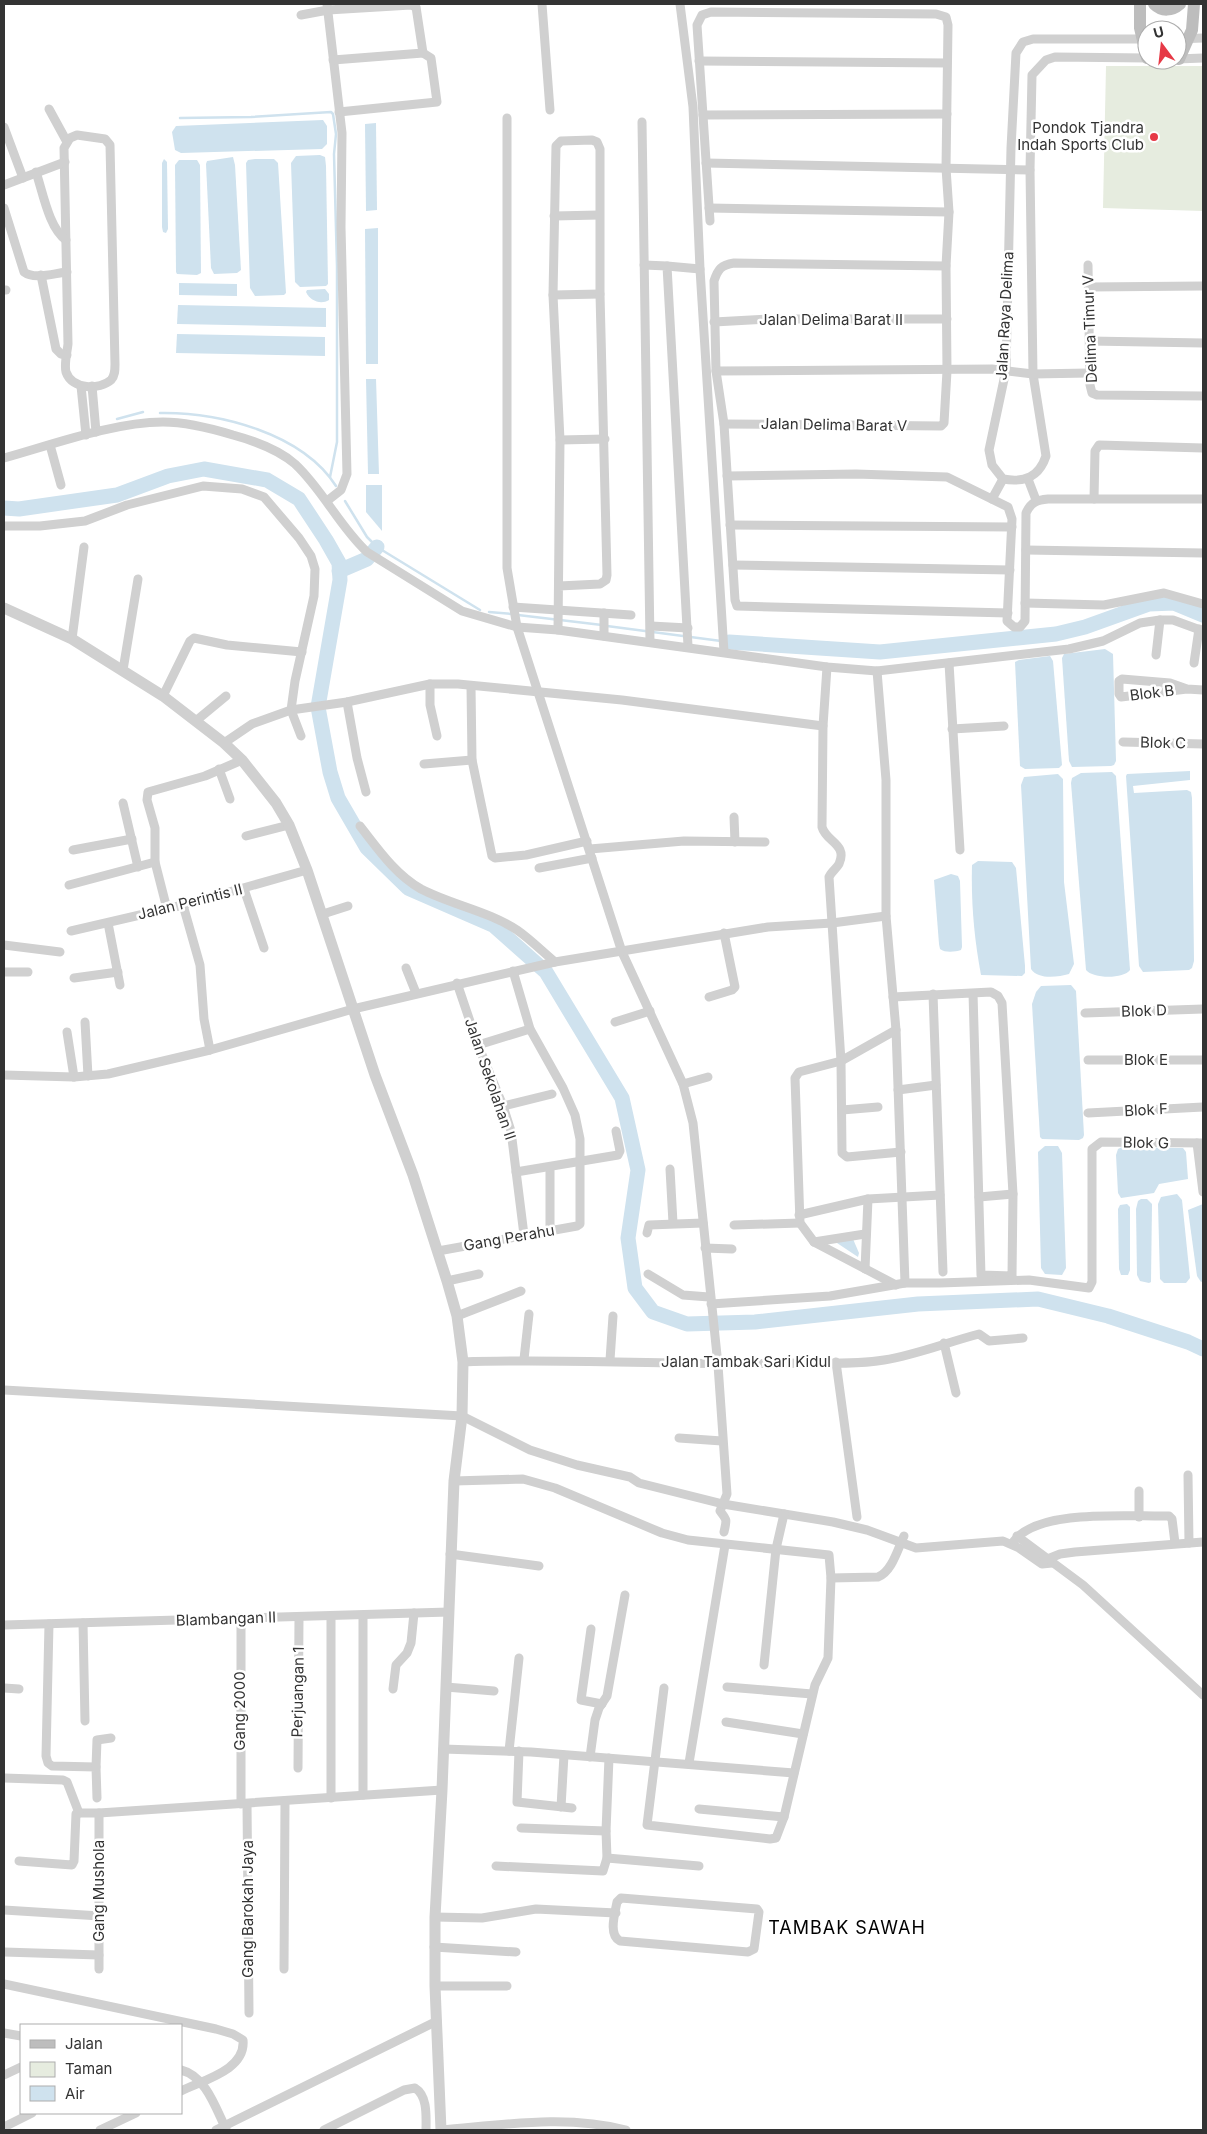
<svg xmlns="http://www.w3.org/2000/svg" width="1207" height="2134" viewBox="0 0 1207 2134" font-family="Inter,sans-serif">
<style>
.green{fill:#e6ecdf}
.water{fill:#cfe2ee}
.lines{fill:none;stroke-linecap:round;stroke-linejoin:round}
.stream{stroke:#cfe2ee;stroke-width:2.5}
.river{stroke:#cfe2ee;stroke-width:15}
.minor{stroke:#d0d0d0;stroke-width:9}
.tertiary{stroke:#d0d0d0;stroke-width:11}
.secondary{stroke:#bdbdbd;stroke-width:12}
.poi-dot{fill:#e63946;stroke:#fff;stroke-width:2}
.labels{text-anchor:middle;stroke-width:5;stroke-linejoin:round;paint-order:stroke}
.poi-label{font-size:15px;fill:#333;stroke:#fff;text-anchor:end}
.street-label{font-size:15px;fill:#333;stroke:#fff}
.quarter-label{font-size:18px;letter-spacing:1px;fill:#000;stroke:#fff}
</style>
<rect width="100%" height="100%" fill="#fff"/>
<path class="green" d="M1106 66H1203V211L1103 208Z"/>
<g class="water">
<path d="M323 120 327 126V144L322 149 181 153 175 150 172 132 176 126Z"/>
<path d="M376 123 377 210 366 211 365 124Z"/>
<path d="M320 155 325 157 326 166 328 284 326 286 300 287 295 282 291 163 296 156Z"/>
<path d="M233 157 235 165 241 270 237 273 214 274 211 268 206 164 207 161Z"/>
<path d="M164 159 167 162 168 229 166 233 163 232 162 227V163Z"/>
<path d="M255 159H274L278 163 286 293 284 295 255 296 250 288 246 163 248 160Z"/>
<path d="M179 160H197L200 165 201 273 197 275 177 274 176 272 175 165Z"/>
<path d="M378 228V364H366L365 229Z"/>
<path d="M179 283 237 284V296L179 295Z"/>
<path d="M325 289 329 294V300C321 305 310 301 306 292L307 290Z"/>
<path d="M178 305 326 308V327L177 324Z"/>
<path d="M177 334 325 337V356L176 353Z"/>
<path d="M366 379H376L379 474H368Z"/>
<path d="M366 485H382V531L366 512Z"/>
<path d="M1105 649 1113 654 1116 761 1114 765 1111 766 1072 767 1069 761 1062 658 1064 654Z"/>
<path d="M1050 656 1053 661 1062 765 1059 768 1025 769 1020 766 1015 662 1019 660Z"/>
<path d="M1190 771V780L1133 786 1134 793 1187 790 1191 792 1192 798 1194 961 1192 968 1189 970 1143 972 1139 966 1126 776 1127 774Z"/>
<path d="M1112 772 1116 776 1130 970C1124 979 1093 979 1086 970L1071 783 1072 778 1081 773Z"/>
<path d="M1058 774 1063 779 1064 882 1074 964 1069 974C1058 977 1038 980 1031 969L1021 785 1024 777Z"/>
<path d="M978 861 1012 862 1016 868 1025 966V973L1022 976 981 975C974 938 971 902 972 865Z"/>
<path d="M951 874 958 876 960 881 962 947 961 950C955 952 945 953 940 949L939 944 934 880Z"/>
<path d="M1071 985 1076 991 1084 1135 1083 1138 1079 1140 1042 1139 1040 1137 1032 1004 1036 992 1041 986Z"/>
<path d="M1045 1146H1058L1062 1153 1066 1268 1062 1275 1045 1274 1041 1268 1038 1152Z"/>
<path d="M1122 1147 1183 1148 1186 1152 1188 1179 1159 1184 1154 1193 1121 1198 1118 1193 1116 1155 1118 1149Z"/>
<path d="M1177 1194 1182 1200 1190 1278 1186 1283H1164L1160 1279 1158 1204 1161 1197Z"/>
<path d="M1141 1199H1147L1152 1204 1151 1282 1149 1283 1140 1281 1137 1275 1136 1209 1138 1201Z"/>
<path d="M1127 1204 1130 1207V1270L1128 1275H1121L1119 1269 1118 1209 1120 1205Z"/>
<path d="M1203 1204V1281L1201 1282 1197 1276 1188 1210Z"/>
<path d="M853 1239 859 1253 858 1257 834 1241Z"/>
</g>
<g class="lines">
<g class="stream">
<path d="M180 118 251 117 331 112 333 114 336 134 334 154 337 266V442L330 477"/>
<path d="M160 413C219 412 302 433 336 486"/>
<path d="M117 419 143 412"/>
<path d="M345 501 367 537 377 547 480 610"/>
<path d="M489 612 512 614"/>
<path d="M518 615 602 625"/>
<path d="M607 626 721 641"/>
</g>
<g class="river">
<path d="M4 508 19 509 117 495 168 476 204 469 267 480 299 499 326 540 339 563 340 580 318 707 330 772 338 798 367 848 408 888 493 925 546 972 622 1098 638 1170 628 1238 635 1288 653 1312 687 1324 755 1322 918 1304 1038 1299 1108 1316 1188 1342 1203 1349"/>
<path d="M339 571 367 559 377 547"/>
<path d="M729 642 880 652 1056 634 1085 627 1149 604 1174 603 1203 615"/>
</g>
<g class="minor">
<path d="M327 4 342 133 341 227 347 474 341 490 327 501"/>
<path d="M542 4 550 110"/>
<path d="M680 4 693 107 700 269 724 652"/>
<path d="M301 15 328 10 411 5 416 7 423 53 333 60"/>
<path d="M1147 39H1033L1023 42 1016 53 1011 148 1006 370 989 450 992 465 1003 479C1025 483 1039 477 1046 456L1033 374 1030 170 1032 75 1046 60 1055 57 1147 58"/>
<path d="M1177 39 1203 38"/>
<path d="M1177 59 1203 58"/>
<path d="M699 61 947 63"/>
<path d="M49 109 67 142"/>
<path d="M339 112 437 102 431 58 423 53"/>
<path d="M703 115 947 114"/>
<path d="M507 118V568L517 627 622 952 683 1084 693 1123 718 1365 727 1494 720 1511C727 1520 727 1519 724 1532"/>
<path d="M642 122 650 642"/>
<path d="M4 127 23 178"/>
<path d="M77 135 105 139 110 145 115 364C115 370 115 376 111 380 100 390 72 390 66 372 64 364 67 353 68 344L64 148 70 138Z"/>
<path d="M706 163 1030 170"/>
<path d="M36 172C43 193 49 228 66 240"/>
<path d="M4 185 65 162"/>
<path d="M4 208 24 272C34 280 55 273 67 272"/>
<path d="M709 208 949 212"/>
<path d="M554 216 599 215"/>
<path d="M710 221 697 25 702 15 711 12 936 14 946 17 948 25 946 168 949 212 946 266 947 371 944 423 941 426 724 424"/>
<path d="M644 265 667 266 688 646"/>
<path d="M1088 265 1090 385 1092 393 1097 395 1203 396"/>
<path d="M667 266 700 269"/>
<path d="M946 266 734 263C721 265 718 269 714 281L716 371 724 424 735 600 737 606 1008 613"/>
<path d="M41 275 56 349 61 354 67 355"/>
<path d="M1089 287 1203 286"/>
<path d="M4 290H6"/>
<path d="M553 295 600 294"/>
<path d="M714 322 767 319H947"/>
<path d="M1090 341 1203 343"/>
<path d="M716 371 992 369 1033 374 1089 373"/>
<path d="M81 386 86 435"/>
<path d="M92 386 96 432"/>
<path d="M560 440 605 439"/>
<path d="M50 445 61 485"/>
<path d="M4 458C51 445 114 422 163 422 187 422 210 428 233 435 255 441 278 449 295 464 323 490 339 526 367 552L462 611 517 627 558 630 827 667 877 671 1069 649 1103 641 1140 623 1160 620H1173L1203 631"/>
<path d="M727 476 856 474 947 477 1008 507 1012 519 1007 621 1014 627H1020L1025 621 1026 513C1031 502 1037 500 1048 499H1203"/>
<path d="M1028 479 1036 500"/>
<path d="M992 499 1003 479"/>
<path d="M1094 499 1095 451 1099 445 1203 448"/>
<path d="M730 525 1012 527"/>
<path d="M4 526H40L85 521 127 505 203 486 242 489 264 497 299 538 311 556 315 569 314 596 295 681 291 710 301 736"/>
<path d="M1026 550 1203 553"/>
<path d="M733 565 1010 570"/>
<path d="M1025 603 1104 605 1164 593 1203 604"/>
<path d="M513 607 631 615"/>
<path d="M651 626 688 628"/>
<path d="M558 630 560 440 553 295 556 146 561 141 592 140 597 142 600 149V294L607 575 606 580 600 584 559 586"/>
<path d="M604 636V613"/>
<path d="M72 639 84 547"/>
<path d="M1156 655 1160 620"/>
<path d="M949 663 960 850"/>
<path d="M1194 663 1199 629"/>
<path d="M827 667 823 726 822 827C826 842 848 844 839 864 836 869 831 872 829 877L841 1061 842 1153 847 1157 901 1152"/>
<path d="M123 670 138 579"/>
<path d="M877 671 886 780V916L896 1030 905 1283"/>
<path d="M430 684V705L437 736"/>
<path d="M471 686 472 760 492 856 495 858 526 855 587 841"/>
<path d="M1187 689 1170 683 1122 679 1119 681V694L1121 697 1187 689 1203 690"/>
<path d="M163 696 190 641 194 638 227 645 302 652"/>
<path d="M347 702 357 758 366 792"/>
<path d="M197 720 226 696"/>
<path d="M952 729 1004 726"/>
<path d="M1123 742 1203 744"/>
<path d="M224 743 252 724 291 710 347 702 430 684H458L622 700 823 726"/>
<path d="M424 764 472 760"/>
<path d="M219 769 230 799"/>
<path d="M123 803 138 867"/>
<path d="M734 817 735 842"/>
<path d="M360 826C378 849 395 874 421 889 452 905 488 911 517 930 530 939 543 952 555 962"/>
<path d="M246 836 289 825"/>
<path d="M590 849 684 841 765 842"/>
<path d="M73 850 132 839"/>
<path d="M539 868 592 858"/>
<path d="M69 885 155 862"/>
<path d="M244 889 264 948"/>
<path d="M183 905 200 965 204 1019 210 1050"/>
<path d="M167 909 155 862V828L147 800 148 792 205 776 242 760"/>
<path d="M323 914 348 906"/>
<path d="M108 923 120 985"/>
<path d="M71 931 183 905 307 870"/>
<path d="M4 945 60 952"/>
<path d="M406 968 416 993"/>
<path d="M4 972H28"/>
<path d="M74 978 118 972"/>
<path d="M457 983 478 1045 503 1106 511 1131 524 1235"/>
<path d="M933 994 943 1272"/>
<path d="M709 997 732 990 735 987 724 933"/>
<path d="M893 997 991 992 998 996 1002 1003 1013 1194 1012 1276 981 1275 973 993"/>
<path d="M1085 1013 1203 1009"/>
<path d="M85 1022 88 1076"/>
<path d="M615 1022 650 1011"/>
<path d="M896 1030 841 1061 799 1072 795 1078 800 1223 814 1242 896 1285"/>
<path d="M67 1032 74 1077"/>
<path d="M478 1045 530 1029"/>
<path d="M1088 1060H1203"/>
<path d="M4 1075 74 1077 108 1074 210 1050 353 1009 555 962 768 927 832 923 886 916"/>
<path d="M683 1084 708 1077"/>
<path d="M898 1090 936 1085"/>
<path d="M503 1106 552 1094"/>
<path d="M842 1110 878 1107"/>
<path d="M1088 1113 1203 1107"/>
<path d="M1197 1143 1203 1192"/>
<path d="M550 1167V1230"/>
<path d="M670 1169 673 1223"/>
<path d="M516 1172 618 1155 620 1151 616 1131"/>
<path d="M979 1197 1013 1194"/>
<path d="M799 1215 868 1199 940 1195"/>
<path d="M734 1225 800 1223"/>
<path d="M647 1233 649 1225 703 1223"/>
<path d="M814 1242 865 1234"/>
<path d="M705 1248 732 1249"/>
<path d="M438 1251 577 1226 580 1224V1139L575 1115 563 1088 530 1029 513 971"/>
<path d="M865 1269 868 1199"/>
<path d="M648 1274 683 1295 709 1297"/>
<path d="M447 1281 479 1274"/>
<path d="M711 1304 830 1296 905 1283H940L1029 1280 1089 1288 1092 1282V1149L1101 1142 1203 1143"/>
<path d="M457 1316 521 1291"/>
<path d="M944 1343 956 1393"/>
<path d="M524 1359 529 1314"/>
<path d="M610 1360 613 1316"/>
<path d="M463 1362C571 1358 678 1366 786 1363 818 1363 852 1365 884 1360 916 1355 948 1342 979 1334L989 1341 1023 1338"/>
<path d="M836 1362 857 1517"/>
<path d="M4 1390 462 1416 530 1450 577 1465 630 1477 639 1483 723 1504 833 1522 867 1530 916 1548 1003 1541 1019 1548 1042 1564 1052 1563"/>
<path d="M679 1438 722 1441"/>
<path d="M1188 1475 1189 1543"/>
<path d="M454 1481 523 1479 555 1488 662 1533 688 1540 829 1555 831 1578 828 1658 815 1685 784 1817 776 1838 770 1839 647 1825 664 1688"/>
<path d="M1139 1491V1517"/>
<path d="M1017 1536 1083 1585 1203 1695"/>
<path d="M1014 1541C1039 1508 1131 1517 1169 1516L1172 1519 1175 1543"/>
<path d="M450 1554 539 1566"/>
<path d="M1045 1560 1060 1554 1075 1552 1203 1542"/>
<path d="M831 1578 878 1577C892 1572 898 1548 904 1536"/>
<path d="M363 1615V1795"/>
<path d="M331 1616V1798"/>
<path d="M241 1618V1804"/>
<path d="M83 1623 85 1721"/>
<path d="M49 1624 46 1756 48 1763 52 1766 96 1767 97 1798"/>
<path d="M4 1625 449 1612"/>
<path d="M591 1629 581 1700 602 1704"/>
<path d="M764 1665 776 1549 784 1514"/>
<path d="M446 1687 494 1691"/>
<path d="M727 1687 812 1694"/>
<path d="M4 1688 19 1689"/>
<path d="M393 1689 396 1665 407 1653 411 1643 414 1613"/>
<path d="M726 1722 803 1734"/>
<path d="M443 1749 531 1752 794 1773"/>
<path d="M509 1751 519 1658"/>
<path d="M519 1751 517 1802 572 1808"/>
<path d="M590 1757 595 1720 599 1708 607 1696 625 1595"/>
<path d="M689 1763 725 1545"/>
<path d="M96 1767 97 1740 111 1738"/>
<path d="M298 1768 299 1617"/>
<path d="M4 1778 63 1780 67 1782 79 1813"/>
<path d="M247 1804 249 2013"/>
<path d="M561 1807 564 1755"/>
<path d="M699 1809 784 1817"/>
<path d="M79 1813H99L442 1790"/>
<path d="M99 1813V1969"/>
<path d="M521 1828 606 1831"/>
<path d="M607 1858 699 1866"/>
<path d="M19 1861 72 1865 74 1861 76 1814 79 1813"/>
<path d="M496 1866 603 1871 607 1858 606 1831 609 1758"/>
<path d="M621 1898 757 1909 759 1912 754 1949 748 1952 620 1941C608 1935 615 1913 617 1902Z"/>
<path d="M4 1910 100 1916"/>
<path d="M435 1917 482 1918 536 1909 616 1913"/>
<path d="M434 1947 516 1952"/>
<path d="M4 1952 99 1955"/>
<path d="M284 1969 285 1801"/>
<path d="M4 1984 216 2029 233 2034 243 2040C246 2070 203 2080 181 2091"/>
<path d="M435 1986H507"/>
<path d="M4 2033 21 2036"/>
<path d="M181 2070C206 2076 216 2109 226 2129"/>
<path d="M4 2075 21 2067"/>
<path d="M4 2127 32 2113"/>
<path d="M100 2130 136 2113"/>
<path d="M216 2130 437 2021"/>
<path d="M324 2130 404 2090 415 2088C428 2096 426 2117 426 2130"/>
<path d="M441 2130C502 2125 566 2114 626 2130"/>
</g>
<path class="tertiary" d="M4 608 72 639 163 696 224 743 242 760 276 803 289 825 307 870 375 1075 413 1175 447 1281 457 1316 463 1362 462 1416 454 1481 442 1790 435 1917V1986L441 2130"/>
<g class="secondary">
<path d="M1140 4V28L1147 58"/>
<path d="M1154 4C1162 12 1172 11 1180 4"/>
<path d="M1179 59 1192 30 1194 4"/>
</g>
</g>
<circle class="poi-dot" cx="1154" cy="137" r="5"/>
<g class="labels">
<g class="poi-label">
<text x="1144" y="133">Pondok Tjandra<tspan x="1144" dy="17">Indah Sports Club</tspan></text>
</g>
<g class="street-label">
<text transform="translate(1005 316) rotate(-87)" y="5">Jalan Raya Delima</text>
<text x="831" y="325">Jalan Delima Barat II</text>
<text transform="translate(1090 329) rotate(-92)" y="5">Delima Timur V</text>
<text transform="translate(834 425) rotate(1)" y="5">Jalan Delima Barat V</text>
<text transform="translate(1152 693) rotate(-7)" y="5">Blok B</text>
<text transform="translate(1163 743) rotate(1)" y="5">Blok C</text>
<text transform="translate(190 902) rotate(-14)" y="5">Jalan Perintis II</text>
<text transform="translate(1144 1011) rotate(-2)" y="5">Blok D</text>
<text x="1146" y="1065">Blok E</text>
<text transform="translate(490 1079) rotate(71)" y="5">Jalan Sekolahan II</text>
<text transform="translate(1146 1110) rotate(-3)" y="5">Blok F</text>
<text transform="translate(1146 1143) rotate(1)" y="5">Blok G</text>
<text transform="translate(509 1238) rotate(-10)" y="5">Gang Perahu</text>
<text x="746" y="1367">Jalan Tambak Sari Kidul</text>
<text transform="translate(226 1619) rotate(-2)" y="5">Blambangan II</text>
<text transform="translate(298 1692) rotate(-89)" y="5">Perjuangan 1</text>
<text transform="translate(240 1711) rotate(-90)" y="5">Gang 2000</text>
<text transform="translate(99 1891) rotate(-90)" y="5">Gang Mushola</text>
<text transform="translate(248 1909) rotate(-90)" y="5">Gang Barokah Jaya</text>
</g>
<g class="quarter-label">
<text x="847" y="1934">TAMBAK SAWAH</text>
</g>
</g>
<rect width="1207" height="2134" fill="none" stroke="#333333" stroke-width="10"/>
<rect x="20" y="2024" width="162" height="90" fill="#ffffff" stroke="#adadad"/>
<rect x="30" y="2040" width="25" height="8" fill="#bdbdbd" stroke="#adadad"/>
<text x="65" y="2049" font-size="15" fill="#333333">Jalan</text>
<rect x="30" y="2062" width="25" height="15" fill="#e6ecdf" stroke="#adadad"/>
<text x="65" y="2074" font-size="15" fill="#333333">Taman</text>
<rect x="30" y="2086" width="25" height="15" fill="#cfe2ee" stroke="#adadad"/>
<text x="65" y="2099" font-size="15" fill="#333333">Air</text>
<g transform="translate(1162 45) rotate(345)"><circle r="24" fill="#ffffff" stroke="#adadad"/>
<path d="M0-4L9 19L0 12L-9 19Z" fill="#e63946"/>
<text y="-8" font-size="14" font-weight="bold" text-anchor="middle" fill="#333333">U</text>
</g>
</svg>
